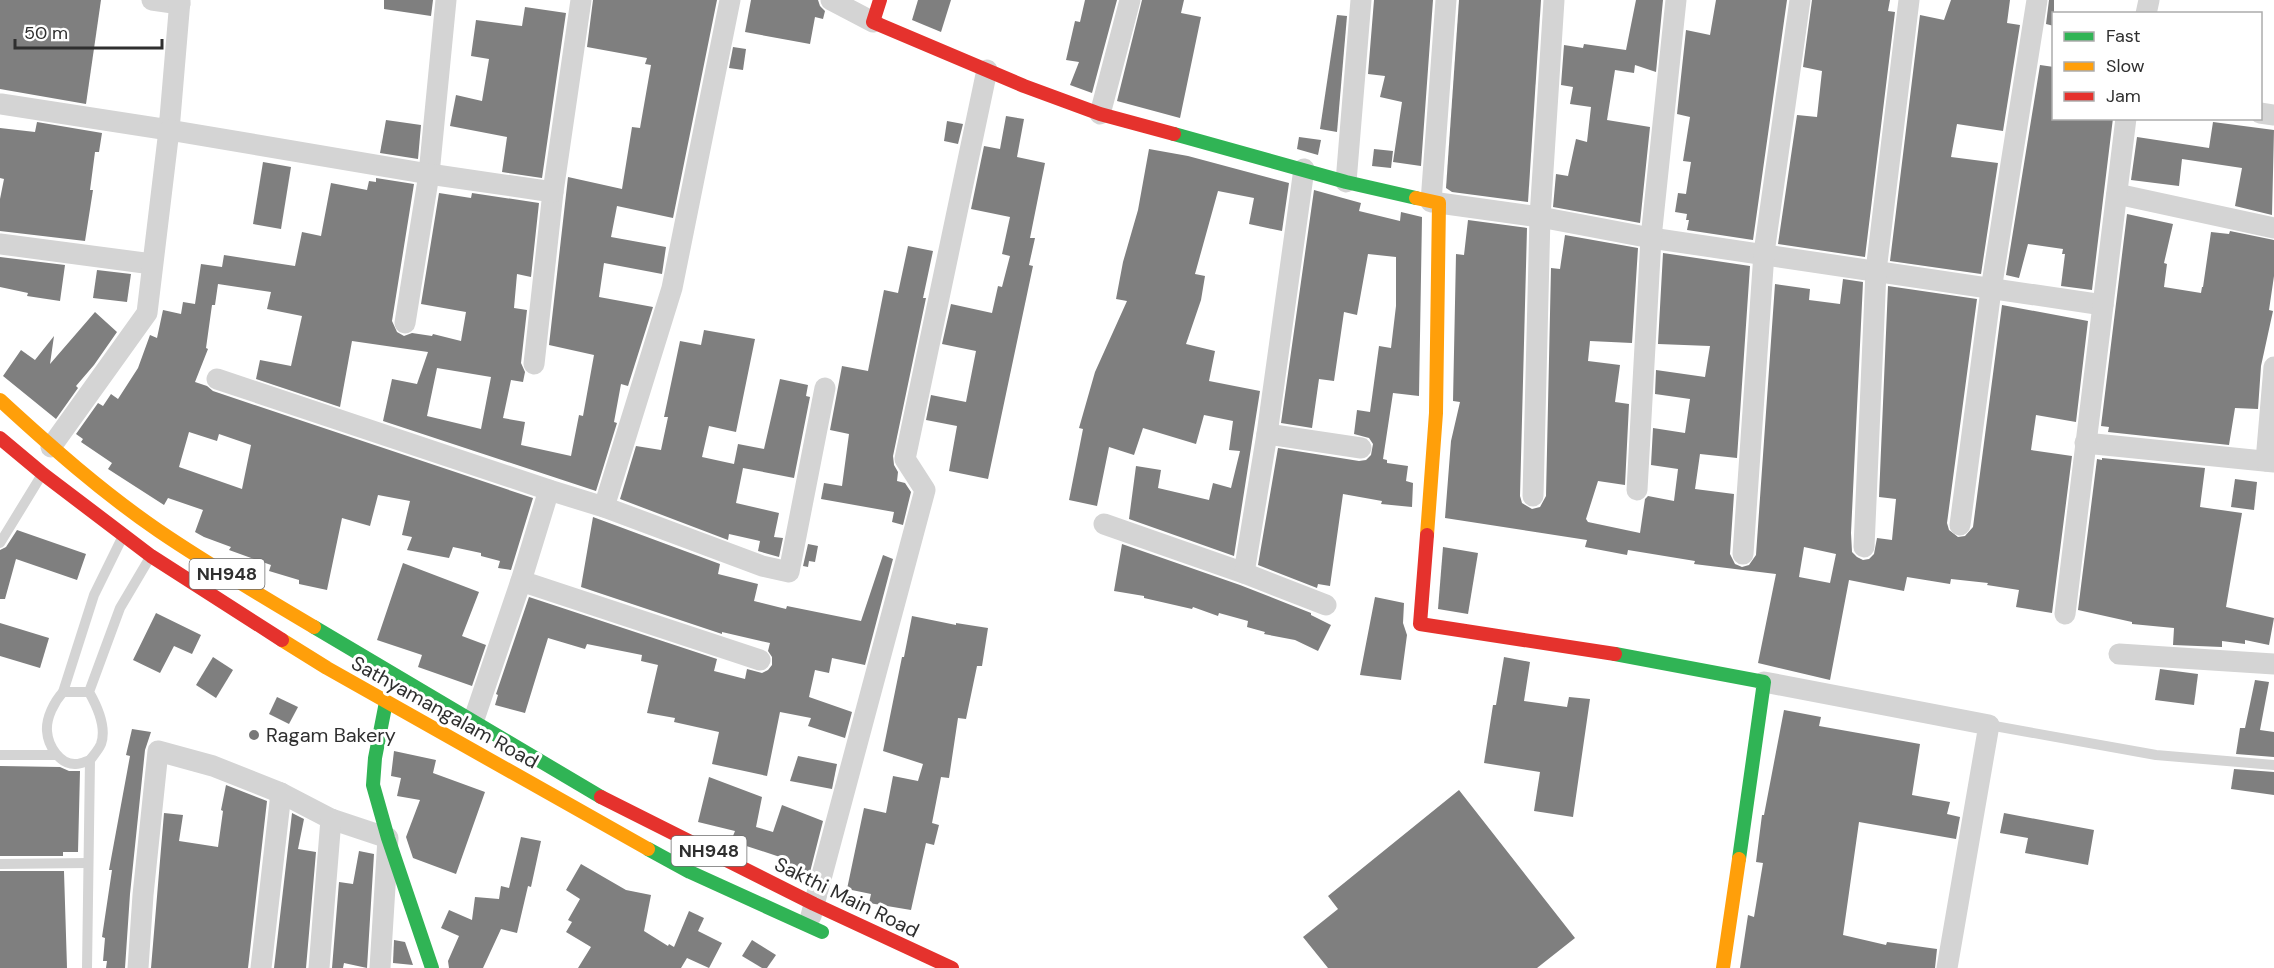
<svg xmlns="http://www.w3.org/2000/svg" width="2274" height="968" viewBox="0 0 2274 968" font-family="'DM Sans',sans-serif">
<style>
.building{fill:#7f7f7f;fill-rule:evenodd}
.lines{fill:none;stroke-linecap:round;stroke-linejoin:round}
.lane{stroke:#d4d4d4;stroke-width:10}
.street{stroke:#d4d4d4;stroke-width:21}
.fast{stroke:#30b455;stroke-width:14}
.slow{stroke:#ff9f0a;stroke-width:14}
.jam{stroke:#e5322d;stroke-width:14}
.poi-dot{fill:#787878;stroke:#fff;stroke-width:2}
.labels{text-anchor:middle;stroke-width:6;stroke-linejoin:round;paint-order:stroke}
.shield{fill:#fff;stroke:#6d6d6d;stroke-width:1.5}
.shield-label{font-size:18px;font-weight:bold;fill:#2f2f2f}
.street-label{font-size:20px;fill:#2f2f2f;stroke:#fff}
.poi-label{font-size:20px;fill:#2f2f2f;stroke:#fff;text-anchor:start}
</style>
<rect width="100%" height="100%" fill="#fff"/>
<g class="building">
<path d="M0 0H101L86 104 0 89Z"/>
<path d="M384 0H433L431 16 384 9Z"/>
<path d="M593 0H717L673 218 617 206 611 237 666 247 662 274 604 263 599 297 653 307 628 386 621 384 614 422 617 423 596 491 383 421 392 379 417 384 428 352 352 341 340 407 256 379 260 360 291 366 302 316 267 309 271 292 218 284 215 305H212L206 348 208 349 195 382 207 386 213 391 533 498 511 570 498 568 500 561 481 556V553L453 547 449 558 407 550 412 537 402 535 410 501 378 495 370 526 342 518 327 590 299 584V580L269 571 271 565 229 550 231 547 204 537 195 532 203 510 168 498 164 505 108 469 112 463 81 442 83 439 76 434 98 403 103 406 111 394 118 399 138 368 150 335 157 338 163 310 181 314 183 302 195 304 201 264 222 267 224 255 295 266 302 232 321 236 331 183 367 190 369 181 376 182V178L414 184 392 321 397 332 404 336 412 333 432 336 433 334 461 341 466 312 421 304 439 193 471 198 472 193 539 203 531 277 517 274 514 308 527 310 521 363 525 372 523 382 511 380 503 418 525 422 521 445 571 456 579 415 583 416 594 355 549 345 568 177 622 189 632 127 640 128 651 65 645 64 647 58 587 47ZM437 368 491 377 481 429 427 416ZM189 432 217 441 219 434 251 445 242 489 179 467Z"/>
<path d="M751 0H818L820 6 825 11 823 19 815 17 810 44 745 32Z"/>
<path d="M918 0H951L941 32 912 20Z"/>
<path d="M1085 0H1117L1092 93 1070 85 1079 62 1066 60 1075 21 1080 22Z"/>
<path d="M1142 0H1184L1181 13 1201 17 1180 118 1117 101Z"/>
<path d="M1374 0H1433L1421 166 1393 162 1402 102 1380 97 1385 76 1368 74Z"/>
<path d="M1459 0H1541L1528 202 1452 192 1446 188Z"/>
<path d="M1636 0H1663L1656 72 1635 65 1634 73 1615 70 1607 120 1650 127 1640 223 1553 207 1556 174 1568 176 1576 139 1587 142 1591 107 1570 104 1573 87 1561 85 1564 45 1583 48 1584 44 1626 50Z"/>
<path d="M1716 0H1787L1753 240 1687 230 1689 220H1686L1687 214 1675 212 1678 193 1686 194 1691 162 1683 161 1690 117 1677 114 1686 30 1710 35Z"/>
<path d="M1812 0H1890L1888 11 1895 12 1865 257 1778 244 1797 115 1817 117 1822 71 1803 67Z"/>
<path d="M1951 0H2010L2007 23 2020 25 2003 131 1957 124 1951 157 1998 163 1981 274 1890 261 1920 15 1944 20Z"/>
<path d="M2049 0H2054V26L2046 24Z"/>
<path d="M525 7 566 13 542 178 502 172 507 137 450 126 456 95 482 101 489 59 471 56 476 20 522 26Z"/>
<path d="M1337 15 1347 16 1337 132 1320 129Z"/>
<path d="M733 47 746 49 743 70 729 68Z"/>
<path d="M2040 65 2054 67V118H2113L2092 290 2061 286 2065 254H2062L2063 249 2028 244 2019 278 2006 275Z"/>
<path d="M1006 116 1024 119 1017 157 1045 163 1030 238H1035L1029 265 1033 266 988 479 949 471 957 426 926 420 931 395 966 402 976 351 942 344 951 304 992 313 998 286 1002 287 1010 256 1002 254 1010 217 971 209 984 146 1000 149Z"/>
<path d="M386 120 421 125 418 159 380 153Z"/>
<path d="M947 121 963 124 958 144 944 141Z"/>
<path d="M37 122 102 133 99 152H95L90 190H93L85 241 0 231V199L4 179 0 178V128L35 132Z"/>
<path d="M2213 122 2274 130 2272 215 2235 206 2242 168 2182 159 2179 186 2131 180 2137 137 2209 148Z"/>
<path d="M1299 137 1321 140 1318 155 1297 149Z"/>
<path d="M1149 149 1188 156 1289 183 1282 231 1249 224 1254 198 1218 191 1195 274 1205 276 1201 300 1186 344 1215 351 1209 381 1260 391 1234 556 1129 519 1136 466 1161 470 1158 488 1209 500 1213 483 1231 488 1240 451 1229 450 1233 421 1204 415 1196 444 1143 428 1134 455 1109 447 1097 506 1069 500 1083 429 1079 428 1095 372 1127 301 1116 299 1123 262 1138 210Z"/>
<path d="M1374 149 1393 151 1391 168 1372 166Z"/>
<path d="M263 162 291 167 281 229 253 224Z"/>
<path d="M1314 190 1361 203 1359 211 1400 221 1401 212 1422 217 1419 396 1393 393 1383 459 1387 460V463L1408 466 1406 481 1413 483 1412 507 1381 504 1382 501 1343 494 1330 586 1318 584 1317 588 1258 565 1278 448 1359 461 1366 460 1371 455 1373 444 1369 438 1354 434 1357 410 1370 412 1379 346 1391 348 1396 306V257L1368 254 1357 315 1344 312 1334 381 1319 379 1312 428 1281 423Z"/>
<path d="M2127 214 2173 224 2164 263 2167 264 2164 287 2201 293 2202 287H2203L2211 232 2229 234 2230 231 2274 240V276L2269 310 2273 311 2261 366 2258 409 2235 408 2229 445 2108 432 2109 427 2101 426Z"/>
<path d="M1468 220 1527 228 1520 496 1522 503 1532 509 1540 507 1546 496 1551 268 1560 269 1565 235 1638 248 1632 343 1590 341 1588 361 1620 365 1615 402 1629 404 1625 485 1598 481 1586 519 1588 522 1640 533 1645 499 1648 496 1674 501 1678 469 1651 465 1653 428 1685 433 1690 399 1655 394 1656 370 1705 377 1710 346 1658 344 1663 253 1750 266 1737 458 1700 454 1695 489 1734 494 1730 554 1735 564 1742 567 1749 565 1756 555 1775 284 1810 289 1809 300 1840 304 1843 279 1863 282 1851 533 1852 552 1857 557 1863 560 1869 559 1874 554 1877 538 1892 540 1896 499 1879 497 1888 286 1977 299 1947 523 1949 530 1958 537 1965 536 1973 527 2002 305 2088 321 2076 422 2036 415 2031 450 2072 456 2052 613 2016 607 2019 590 1987 585 1988 583 1951 579 1950 584 1907 577 1904 591 1849 580 1830 680 1758 663 1776 574 1694 564 1695 561 1628 550 1627 555 1585 547 1587 540 1445 518 1451 441 1460 402 1453 401 1456 254 1464 255ZM1804 547 1836 554 1830 583 1799 577Z"/>
<path d="M908 246 933 251 923 298H926L893 456 894 465 898 472 897 481 905 483 911 492 903 525 892 522 894 512 821 499 824 483 842 486 849 434 830 430 842 366 868 371 884 290 898 293Z"/>
<path d="M0 257 65 265 60 301 27 296 28 293 0 287Z"/>
<path d="M97 270 131 274 127 302 93 298Z"/>
<path d="M95 312 117 332 94 365 76 386 78 388 56 419 3 376 21 350 35 360 54 336 50 364Z"/>
<path d="M704 330 755 339 736 432 709 426 702 457 734 464 738 444 764 449 780 379 808 385 806 396 810 397 794 478 743 468 736 503 779 513 774 537 783 538 779 557 758 551 760 541 729 534 728 540 620 499 636 446 661 450 668 417H664L680 341 701 345Z"/>
<path d="M2102 458 2205 468 2200 507 2242 513 2226 607 2274 618 2269 645 2245 640V644L2222 641V647L2173 645 2174 628 2132 624V622L2078 610 2097 459 2102 460Z"/>
<path d="M2235 479 2257 482 2254 510 2231 507Z"/>
<path d="M593 517 720 564 718 574 758 584 754 601 786 609 787 606 861 621 883 555 893 559 865 665 832 658 829 673 815 670 809 697 852 712 845 738 808 726 811 718 780 712 767 776 712 764 719 732 674 722 675 718 647 713 658 665 641 661 642 655 587 644 585 649 548 638 525 713 495 705 498 695 496 694 529 597 717 659 714 671 745 679 747 669 762 673 768 670 772 665V657L768 651 770 643 722 632V634L581 587Z"/>
<path d="M17 530 86 554 77 580 16 559 5 599H0V550L6 547Z"/>
<path d="M808 544 818 546 815 562 809 561 808 567 803 566Z"/>
<path d="M1122 544 1240 585 1311 613V615L1331 625 1318 651 1295 640 1264 634 1265 632 1247 627 1248 621 1219 613 1218 616 1193 607 1192 609 1144 598V596L1114 591Z"/>
<path d="M1443 547 1478 553 1468 614 1438 609Z"/>
<path d="M403 563 479 592 462 636 486 645 472 686 418 667 422 655 377 640Z"/>
<path d="M1375 597 1404 603 1403 623 1407 635 1401 680 1360 675Z"/>
<path d="M156 613 201 635 192 654 174 646 160 673 133 660Z"/>
<path d="M912 616 956 625V623L988 628 982 666H977L966 719 958 718 949 778 941 777 932 823 939 825 934 845 926 843 911 910 869 903 871 894 847 889 864 808 886 813 893 776 918 781 923 764 883 751 902 657H904Z"/>
<path d="M0 623 49 638 40 668 0 656Z"/>
<path d="M213 657 233 670 216 698 196 685Z"/>
<path d="M1504 657 1530 662 1524 701 1567 707 1569 697 1590 699 1573 817 1534 811 1540 772 1484 763 1493 705H1496Z"/>
<path d="M2160 669 2198 674 2194 705 2155 700Z"/>
<path d="M2255 680 2269 682 2260 730 2274 732V757L2236 754 2240 728H2245Z"/>
<path d="M277 697 298 707 289 724 269 714Z"/>
<path d="M1784 710 1821 717 1819 726 1920 744 1912 795 1950 802 1947 814 1960 817 1956 839 1859 822 1843 935 1886 945 1887 942 1937 949 1935 968H1740L1748 915 1754 917 1763 863 1756 862 1762 815H1764Z"/>
<path d="M132 729 151 732 145 750 130 894 125 968H106L107 961H103L105 938 102 937 112 870H109L130 756 126 755Z"/>
<path d="M394 751 436 760 433 773 485 792 456 874 413 858 406 837 420 800 397 796 401 778 391 776Z"/>
<path d="M798 756 837 764 832 789 790 781Z"/>
<path d="M0 766 60 767 69 771H80L78 852H63V856H0Z"/>
<path d="M2234 769 2274 772V795L2231 789Z"/>
<path d="M709 777 762 797 756 827 773 832 782 805 823 821 810 872 778 860 780 857 731 841 735 831 698 822Z"/>
<path d="M226 785 267 801 248 968H151L164 813 183 815 179 841 218 847 223 811 221 810Z"/>
<path d="M1459 790 1575 938 1537 968H1328L1303 937 1338 909 1328 896Z"/>
<path d="M292 813 304 819 298 849 316 852 306 968H274Z"/>
<path d="M2004 813 2094 830 2088 865 2025 853 2028 838 2000 833Z"/>
<path d="M521 837 541 841 531 887 528 886 517 933 501 929 483 968H449L448 961 459 936 441 928 449 910 472 920 475 897 499 899 501 886 509 888Z"/>
<path d="M359 851 374 854 367 968 344 963 343 968H332L339 882 353 884Z"/>
<path d="M581 864 626 890 651 895 644 931 668 946 669 944 674 947 689 911 704 918 698 931 722 943 709 968 687 958 681 968H578L591 947 566 932 572 922 568 920 580 899 566 890Z"/>
<path d="M0 871H64L67 968H0Z"/>
<path d="M394 940 405 942 413 965 393 963Z"/>
<path d="M752 940 776 955 767 968H762L742 956Z"/>
</g>
<g class="lines">
<g class="lane">
<path d="M0 543 41 476"/>
<path d="M63 692H89"/>
<path d="M1989 725 2156 755 2274 765"/>
<path d="M0 755H56"/>
<path d="M90 760C86 761 81 764 76 764 60 765 48 746 47 731 46 718 54 702 63 692L94 595 122 538"/>
<path d="M0 864 88 863"/>
<path d="M87 968 90 760C94 755 99 749 101 744 107 727 97 706 89 692L120 608 149 559"/>
</g>
<g class="street">
<path d="M152 0 180 4"/>
<path d="M831 0 873 22"/>
<path d="M2146 14 2149 0"/>
<path d="M1 104 169 130 180 0"/>
<path d="M2260 113 2274 115"/>
<path d="M1100 114 1130 0"/>
<path d="M1346 182 1361 0"/>
<path d="M2117 194 2274 228"/>
<path d="M1431 202 1446 0"/>
<path d="M1439 203 1540 217 1651 238 2103 305 2126 118"/>
<path d="M0 244 152 264"/>
<path d="M405 323 429 174 446 0"/>
<path d="M534 364 553 192"/>
<path d="M217 379 549 490"/>
<path d="M1267 434 1361 448"/>
<path d="M2085 443 2274 462"/>
<path d="M51 447 147 313 169 130 429 174 553 192 581 0"/>
<path d="M2266 461 2274 367"/>
<path d="M1637 490 1651 238 1676 0"/>
<path d="M1533 496 1540 217 1554 0"/>
<path d="M604 507 762 566 789 572 825 388"/>
<path d="M1104 524 1244 573 1267 434 1304 169"/>
<path d="M1960 525 1991 290 2037 0"/>
<path d="M1864 547 1876 271 1909 0"/>
<path d="M1743 554 1764 253 1800 0"/>
<path d="M1244 573 1326 605"/>
<path d="M521 581 760 660"/>
<path d="M2065 614 2103 305"/>
<path d="M2119 654 2274 664"/>
<path d="M1764 682 1989 725 1947 968"/>
<path d="M473 722 521 581 549 490 604 507 672 288 730 0"/>
<path d="M811 916 925 490 905 459 987 70"/>
<path d="M138 968 143 895 158 751 213 766 281 793 331 819 388 838 380 968"/>
<path d="M261 968 281 793"/>
<path d="M319 968 331 819"/>
</g>
<g class="fast">
<path d="M1174 134 1346 182 1416 198"/>
<path d="M314 627 601 797"/>
<path d="M1615 654 1764 682 1739 859"/>
<path d="M386 702 375 758 373 785 388 838 432 968"/>
<path d="M648 849 690 872 822 932"/>
</g>
<g class="slow">
<path d="M1416 198 1439 203 1436 413 1427 535"/>
<path d="M0 400C50 446 102 492 159 531 209 565 262 596 314 627"/>
<path d="M282 640 327 668 648 849"/>
<path d="M1723 968 1739 859"/>
</g>
<g class="jam">
<path d="M880 0 873 22 1024 86 1100 114 1174 134"/>
<path d="M0 438 43 474 151 556 282 640"/>
<path d="M1427 535 1420 624 1615 654"/>
<path d="M601 797 814 904 952 968"/>
</g>
</g>
<circle class="poi-dot" cx="254" cy="735" r="6"/>
<g class="labels">
<g class="shield">
<rect x="189.5" y="559" width="75" height="30" rx="4.5"/>
<rect x="671.5" y="836" width="75" height="30" rx="4.5"/>
</g>
<g class="shield-label">
<text x="227" y="580">NH948</text>
<text x="709" y="857">NH948</text>
</g>
<g class="street-label">
<text transform="translate(445 712) rotate(29)" y="7">Sathyamangalam Road</text>
<text transform="translate(847 897) rotate(26)" y="7">Sakthi Main Road</text>
</g>
<g class="poi-label">
<text x="266" y="742">Ragam Bakery</text>
</g>
</g>
<rect x="2052" y="12" width="210" height="108" fill="#ffffff" stroke="#acacac" stroke-width="1.5"/>
<rect x="2064" y="32" width="30" height="9" fill="#30b455" stroke="#acacac" stroke-width="1.5"/>
<text x="2106" y="42" font-size="18" fill="#2f2f2f">Fast</text>
<rect x="2064" y="62" width="30" height="9" fill="#ff9f0a" stroke="#acacac" stroke-width="1.5"/>
<text x="2106" y="72" font-size="18" fill="#2f2f2f">Slow</text>
<rect x="2064" y="92" width="30" height="9" fill="#e5322d" stroke="#acacac" stroke-width="1.5"/>
<text x="2106" y="102" font-size="18" fill="#2f2f2f">Jam</text>
<path d="M15 39v9h147v-9" fill="none" stroke="#2f2f2f" stroke-width="3"/>
<text x="24" y="39" font-size="18" fill="#2f2f2f" stroke="#ffffff" stroke-width="4.5" paint-order="stroke">50 m</text>
</svg>
